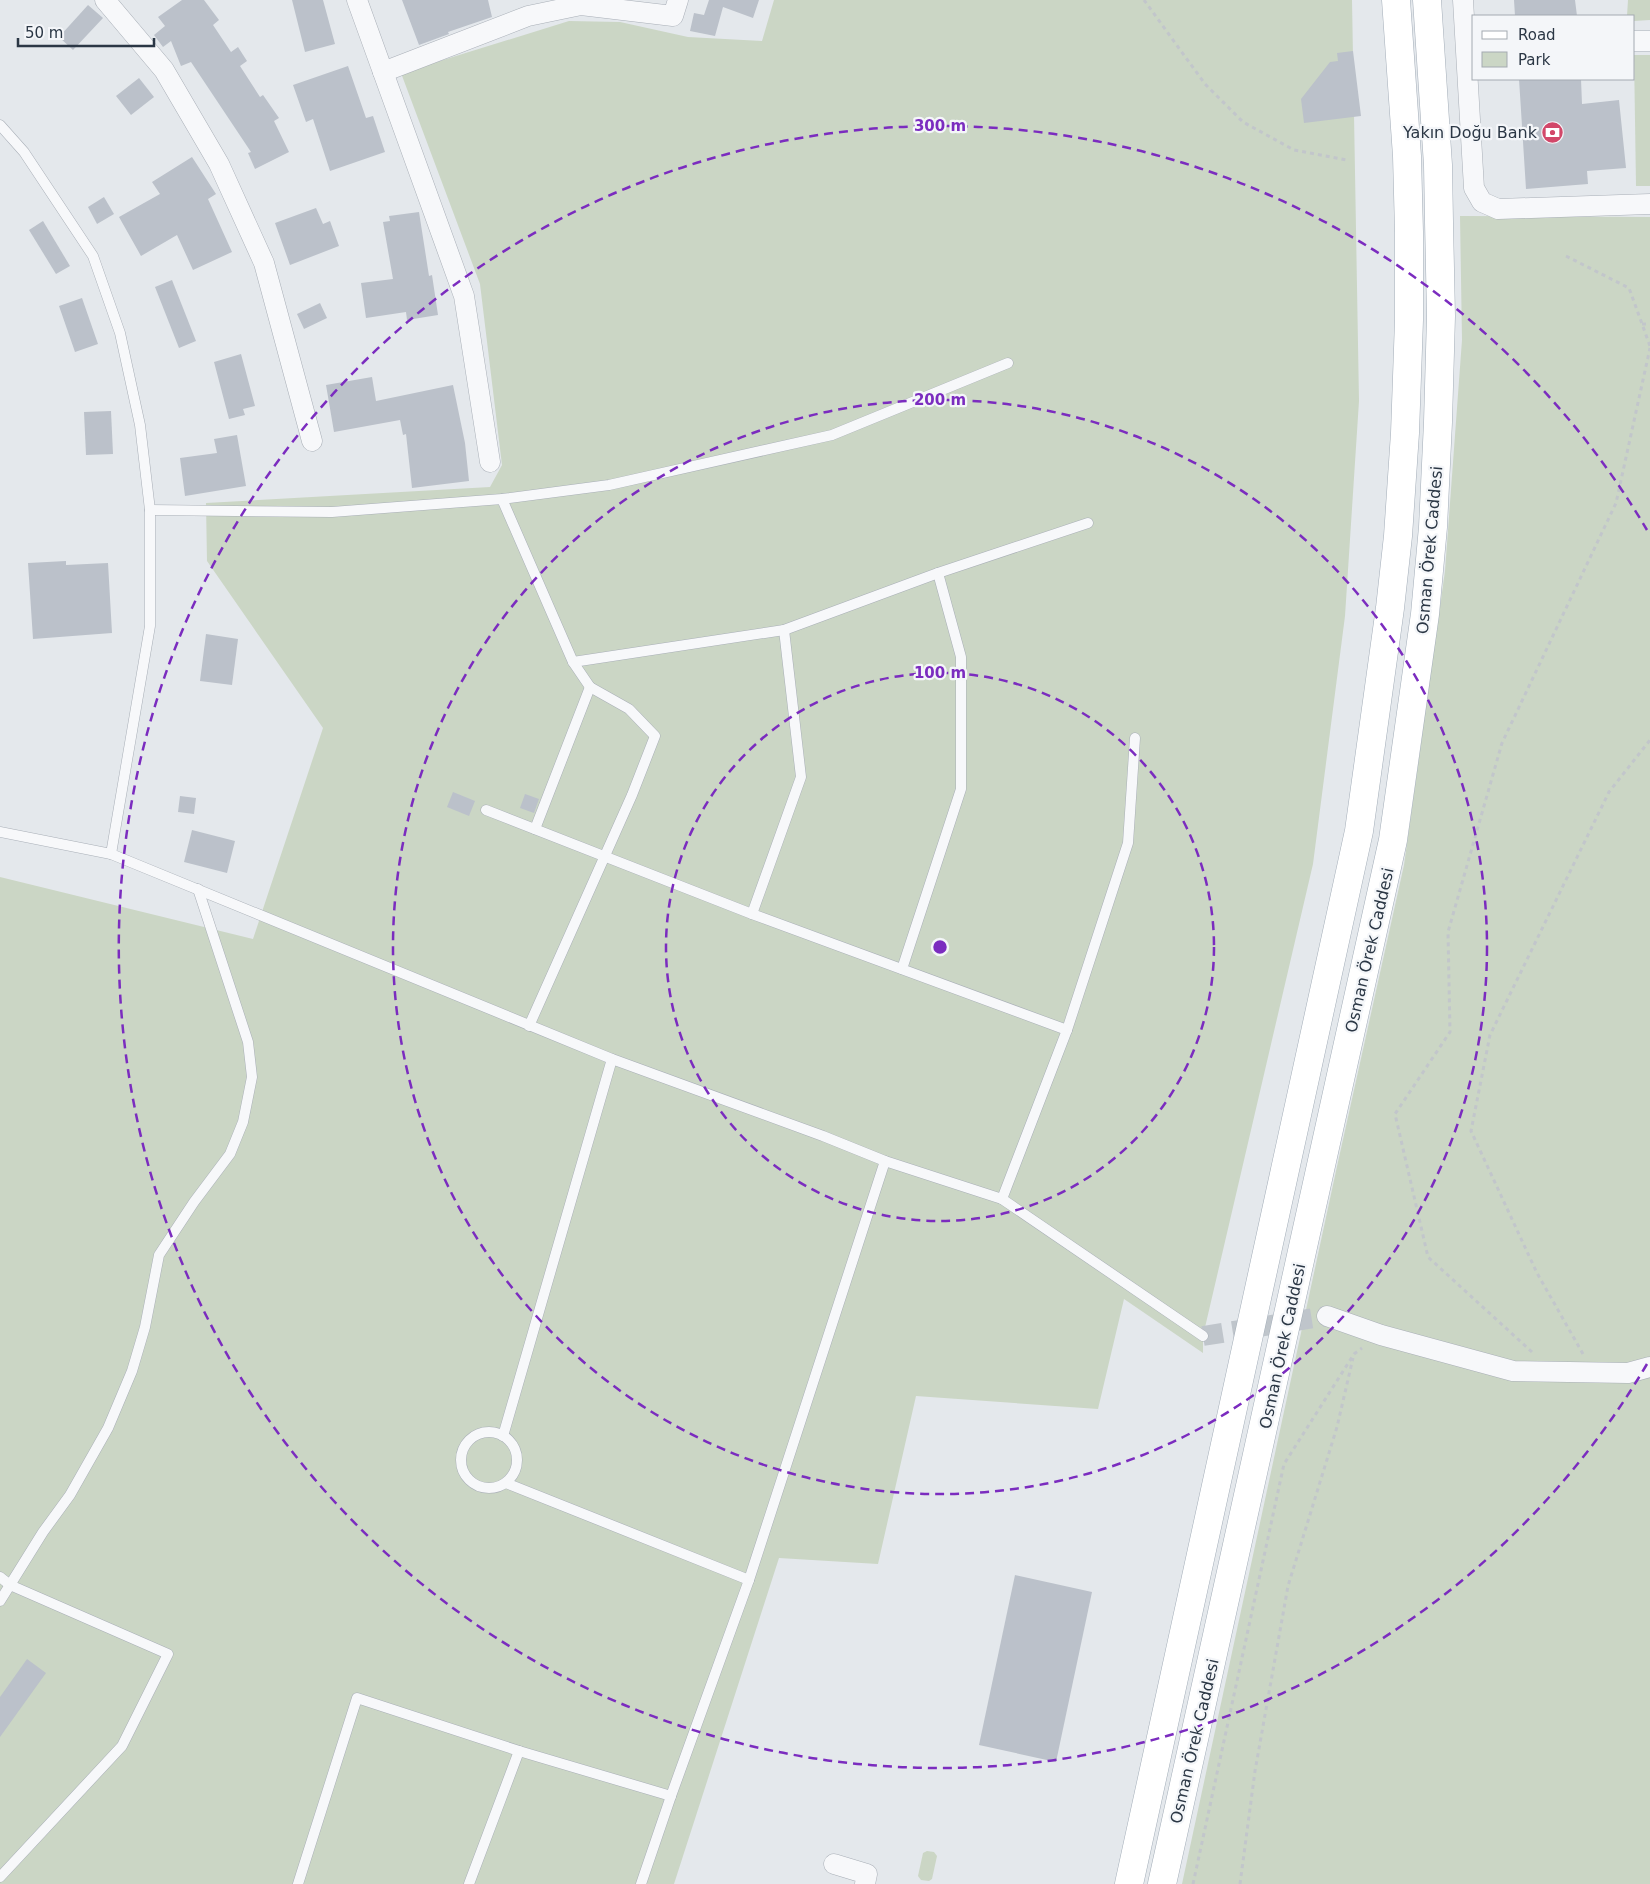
<svg xmlns="http://www.w3.org/2000/svg" width="1650" height="1884" viewBox="0 0 1650 1884" font-family="'DejaVu Sans',sans-serif">
<style>
.green{fill:#cbd6c5}
.building{fill:#bbc1ca}
.lines{fill:none;stroke-linecap:round;stroke-linejoin:round}
.street-tunnel{stroke:#bfc5cb;stroke-width:20;stroke-dasharray:20 10;stroke-linecap:butt}
.lane-casing{stroke:#a9afb7;stroke-width:11}
.street-casing{stroke:#a9afb7;stroke-width:21}
.primary-casing{stroke:#a3adb8;stroke-width:29}
.path{stroke:#c2c6cb;stroke-width:3;stroke-dasharray:4 4;stroke-linecap:butt}
.lane{stroke:#f7f8fa;stroke-width:10}
.street{stroke:#f7f8fa;stroke-width:20}
.primary{stroke:#fff;stroke-width:28}
.ring{fill:none;stroke:#7b2cbf;stroke-width:2.5;stroke-dasharray:9 6}
.labels{text-anchor:middle;stroke-width:4.5;stroke-linejoin:round;paint-order:stroke}
.poi-label{font-size:16px;fill:#2b3745;stroke:#f4f6f9;text-anchor:end}
.street-label{font-size:16px;fill:#2b3745;stroke:#f4f6f9}
.centre{fill:#7b2cbf;stroke:#f4f6f9;stroke-width:2.5}
.ring-label{font-size:15px;text-anchor:middle;font-weight:bold;fill:#7b2cbf;stroke:#f4f6f9;stroke-width:4.5;stroke-linejoin:round;paint-order:stroke}
</style>
<rect width="100%" height="100%" fill="#e4e8ec"/>
<g class="green">
<path d="M774 0H1352L1359 401 1345 616 1313 864 1203 1336V1353L1124 1299 1098 1409 916 1396 878 1564 779 1558 674 1884H0V877L253 939 323 728 207 561 206 503 490 487 502 465 480 284 401 73 569 21 620 22 688 37 762 41Z"/>
<path d="M1628 0H1650V20L1634 21V16H1627Z"/>
<path d="M1634 55H1650V186H1636Z"/>
<path d="M1460 216 1650 217V1884H1182L1336 1171 1404 865 1445 571 1462 340Z"/>
<path d="M927 1851 934 1852 937 1856 932 1879 929 1881 921 1880 918 1876 923 1853Z"/>
</g>
<g class="building">
<path d="M182 0H204L219 20 213 25 231 52 238 47 247 61 240 66 260 97 263 95 279 118 274 121 289 152 255 169 248 153 251 152 191 62 181 66 171 41 163 47 154 35 165 26 158 17Z"/>
<path d="M292 0H323L335 44 305 52Z"/>
<path d="M402 0H488L492 17 448 32 449 34 419 45Z"/>
<path d="M709 0H759L753 18 723 7 715 36 690 31 694 13 704 15Z"/>
<path d="M1514 0H1575L1577 16H1515Z"/>
<path d="M88 5 103 18 73 50 59 37Z"/>
<path d="M1353 51 1361 116 1304 123 1301 99 1330 62 1338 61 1337 53Z"/>
<path d="M348 66 366 118 373 116 385 152 330 171 313 119 306 122 293 85Z"/>
<path d="M139 78 154 97 131 115 116 96Z"/>
<path d="M1519 79H1581L1582 104 1619 100 1626 168 1587 171 1588 184 1526 189Z"/>
<path d="M192 157 216 194 208 199 232 252 193 270 177 235 141 256 119 217 160 194 152 182Z"/>
<path d="M104 197 114 214 97 224 88 207Z"/>
<path d="M316 208 323 224 330 221 339 246 290 265 275 223Z"/>
<path d="M419 212 429 276 432 275 438 315 407 320 406 312 366 318 361 283 393 279 383 222 390 221 389 216Z"/>
<path d="M43 221 70 266 56 274 29 230Z"/>
<path d="M172 280 196 341 179 348 155 287Z"/>
<path d="M82 298 98 344 75 352 59 306Z"/>
<path d="M320 303 327 318 304 329 297 314Z"/>
<path d="M241 354 255 406 243 409 245 415 229 419 214 362Z"/>
<path d="M372 377 376 401 453 385 465 443 469 481 412 488 406 434 403 435 400 420 334 432 326 385Z"/>
<path d="M111 411 113 454 86 455 84 412Z"/>
<path d="M237 435 246 486 185 496 180 458 217 453 214 439Z"/>
<path d="M66 561V565L108 563 112 633 33 639 28 563Z"/>
<path d="M206 634 238 639 232 685 200 681Z"/>
<path d="M453 792 475 801 469 816 447 807Z"/>
<path d="M525 794 539 799 534 813 520 808Z"/>
<path d="M180 796 196 798 194 814 178 812Z"/>
<path d="M192 830 235 841 227 873 184 862Z"/>
<path d="M1015 1575 1092 1592 1056 1762 979 1745Z"/>
<path d="M27 1659 46 1673 0 1737V1697Z"/>
</g>
<g class="lines">
<path class="street-tunnel" d="M1203 1336 1327 1316"/>
<defs>
<g id="lane">
<path d="M0 125 24 152 93 256 120 333 140 425 150 510V626L111 854"/>
<path d="M502 499 573 662 590 687 629 709 655 736 632 795 529 1026"/>
<path d="M150 510 332 512 502 499 609 485 832 435 1008 363"/>
<path d="M573 662 784 630 938 573 1088 523"/>
<path d="M1135 738 1128 843 1067 1030 1002 1199 1203 1336"/>
<path d="M486 810 752 914 1067 1030"/>
<path d="M535 829 590 687"/>
<path d="M0 832 111 854 612 1059 823 1136 885 1161 1002 1199"/>
<path d="M752 914 801 777 784 630"/>
<path d="M902 969 961 789V657L938 573"/>
<circle cx="489" cy="1460" r="28"/>
<path d="M503 1436 612 1059"/>
<path d="M506 1483 749 1580"/>
<path d="M0 1577 10 1585 168 1654 122 1746 0 1877"/>
<path d="M0 1601 43 1532 70 1495 108 1428 132 1371 145 1327 159 1255 194 1202 230 1154 243 1122 252 1077 248 1042 198 889"/>
<path d="M298 1884 357 1698 519 1751 671 1796"/>
<path d="M469 1884 519 1751"/>
<path d="M641 1884 671 1796 749 1580 885 1161"/>
</g>
<g id="street">
<path d="M105 0 164 70 219 164 264 263 312 441"/>
<path d="M357 0 464 296 490 462"/>
<path d="M1463 0 1474 188 1482 202 1498 209 1650 204"/>
<path d="M1634 41H1650"/>
<path d="M383 72 528 16 581 5 673 16 678 0"/>
<path d="M1327 1316 1381 1335 1513 1371 1628 1373 1650 1367"/>
<path d="M834 1864 867 1874 865 1884"/>
</g>
<g id="primary">
<path d="M1129 1884 1359 831 1390 608 1398 536 1405 433 1409 320V232L1407 156 1396 0"/>
<path d="M1162 1884 1393 840 1425 614 1433 527 1438 422 1441 316 1439 222 1438 165 1427 0"/>
</g>
</defs>
<use href="#lane" class="lane-casing"/>
<use href="#street" class="street-casing"/>
<use href="#primary" class="primary-casing"/>
<g class="path">
<path d="M1144 0 1205 84 1243 122 1294 150 1347 160"/>
<path d="M1566 256 1629 288 1650 346"/>
<path d="M1642 324H1650"/>
<path d="M1532 1352 1428 1257 1395 1114 1450 1032 1448 932 1502 743 1616 503 1650 348"/>
<path d="M1583 1354 1537 1273 1471 1131 1490 1035 1609 792 1650 740"/>
<path d="M1193 1884 1284 1464 1354 1354 1362 1348"/>
<path d="M1240 1884 1255 1771 1288 1586 1337 1427 1353 1358"/>
</g>
<use href="#lane" class="lane"/>
<use href="#street" class="street"/>
<use href="#primary" class="primary"/>
</g>
<g class="ring">
<circle cx="940" cy="947" r="274"/>
<circle cx="940" cy="947" r="547"/>
<path d="M1647 1364A821 821 0 1 1 1647 530"/>
</g>
<defs>
<symbol id="bank-disc" viewBox="-11 -11 22 22"><circle r="9.5" fill="#d24769" stroke="#f4f6f9"/><path d="M-6-4H6V4H-6ZM0-2.3a2.3 2.3 0 1 0 0 4.6a2.3 2.3 0 1 0 0-4.6Z" fill="#fff"/></symbol>
</defs>
<g fill-rule="evenodd">
<use href="#bank-disc" x="1540" y="120" width="25" height="25"/>
</g>
<g class="labels">
<g class="poi-label">
<text x="1537" y="138">Yakın Doğu Bank</text>
</g>
<g class="street-label">
<text transform="translate(1429 550) rotate(-85)" y="6">Osman Örek Caddesi</text>
<text transform="translate(1369 950) rotate(-77)" y="6">Osman Örek Caddesi</text>
<text transform="translate(1282 1346) rotate(-78)" y="6">Osman Örek Caddesi</text>
<text transform="translate(1194 1741) rotate(-77)" y="6">Osman Örek Caddesi</text>
</g>
</g>
<circle cx="940" cy="947" r="8" class="centre"/>
<g class="ring-label">
<text x="940" y="131">300 m</text>
<text x="940" y="405">200 m</text>
<text x="940" y="678">100 m</text>
</g>
<rect x="1472" y="15" width="162" height="65" fill="#f4f6f9" stroke="#a4aab1"/>
<rect x="1482" y="31" width="25" height="8" fill="#ffffff" stroke="#a4aab1"/>
<text x="1518" y="40" font-size="15" fill="#2b3745">Road</text>
<rect x="1482" y="52" width="25" height="15" fill="#cbd6c5" stroke="#a4aab1"/>
<text x="1518" y="65" font-size="15" fill="#2b3745">Park</text>
<path d="M18 38v8h136v-8" fill="none" stroke="#2b3745" stroke-width="2.5"/>
<text x="25" y="38" font-size="15" fill="#2b3745" stroke="#f4f6f9" stroke-width="4" paint-order="stroke">50 m</text>
</svg>
